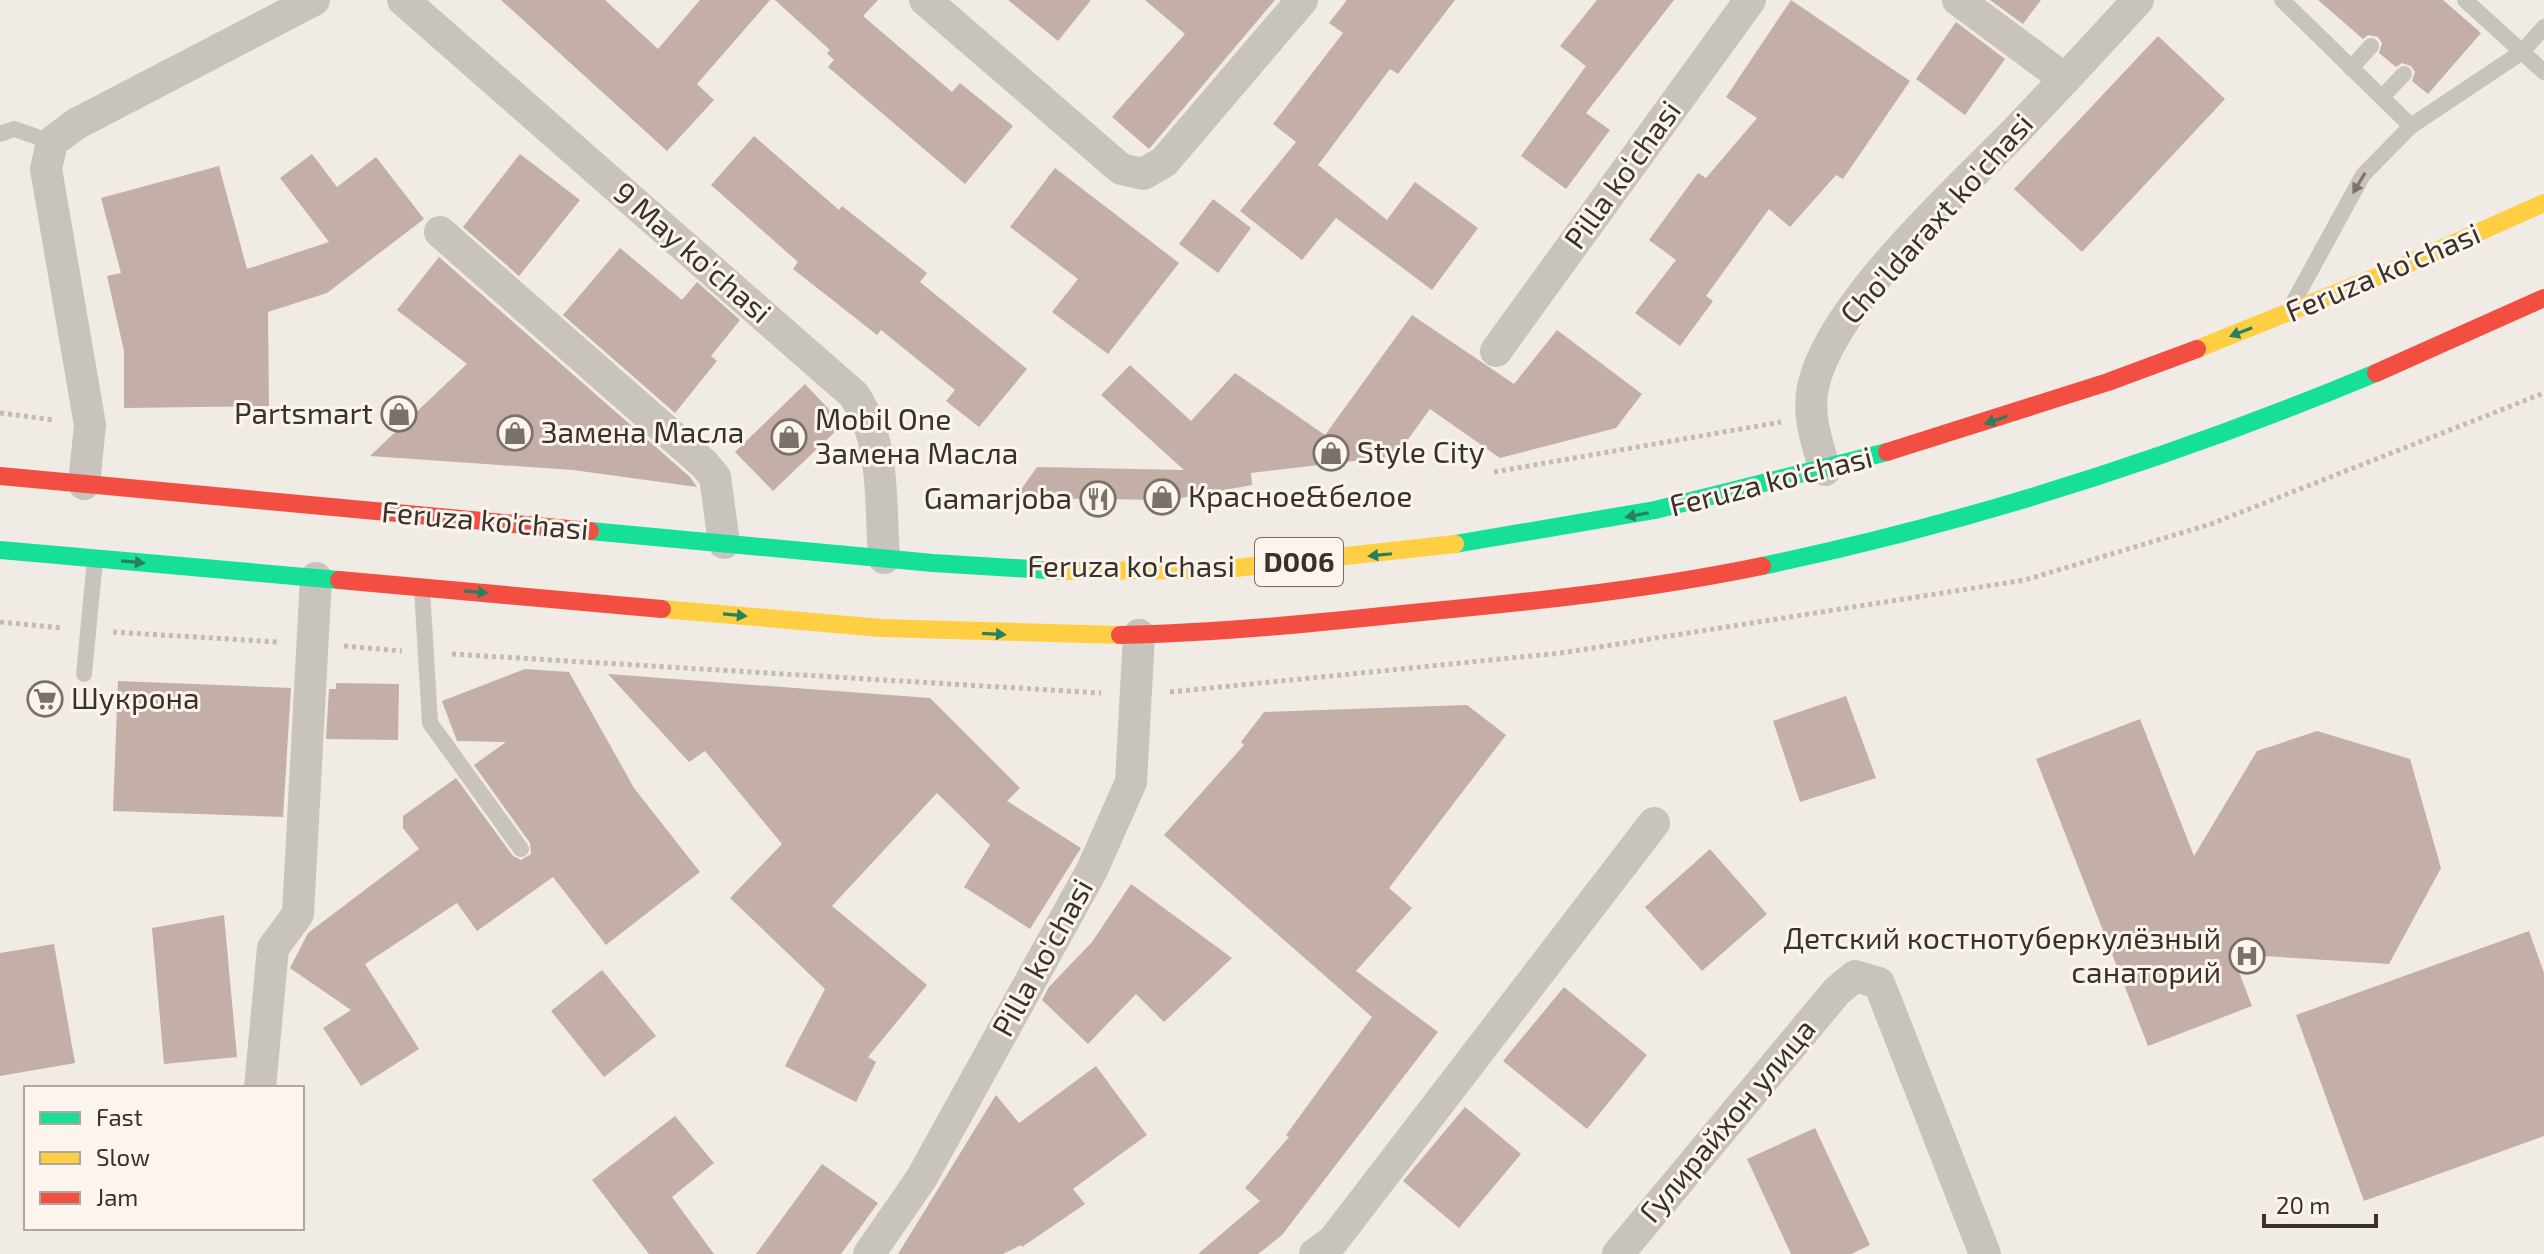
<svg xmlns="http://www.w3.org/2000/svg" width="2544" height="1254" viewBox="0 0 2544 1254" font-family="'Exo 2',sans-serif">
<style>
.building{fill:#c3afa7}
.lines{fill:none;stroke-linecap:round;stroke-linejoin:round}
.path{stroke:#c2bbb6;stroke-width:5;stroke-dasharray:4 4;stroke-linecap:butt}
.lane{stroke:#c9c3be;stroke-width:16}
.street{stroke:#c9c3be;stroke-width:32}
.fast{stroke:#16e098;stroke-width:18}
.slow{stroke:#ffcf43;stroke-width:18}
.jam{stroke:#f24e42;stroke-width:18}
.oneway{fill:#7b726d}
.oneway2{fill:#2a7f5c}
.labels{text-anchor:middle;stroke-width:6;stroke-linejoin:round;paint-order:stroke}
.shield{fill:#fbf5ee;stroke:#756b66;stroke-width:2}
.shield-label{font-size:28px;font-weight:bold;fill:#3b302b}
.street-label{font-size:30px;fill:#3b302b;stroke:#fbf5ee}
.poi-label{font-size:30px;fill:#3b302b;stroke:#fbf5ee;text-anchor:start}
</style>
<rect width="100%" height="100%" fill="#f0ebe5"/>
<g class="building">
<path d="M501 0H605L658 49 700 0H770L697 84 714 100 667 151Z"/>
<path d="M775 0H878L863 16 952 92 960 83 1013 126 965 184 828 67 834 60 827 53 830 50Z"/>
<path d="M1008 0H1091L1058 41Z"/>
<path d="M1145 0H1275L1149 149 1112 117 1185 34Z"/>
<path d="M1347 0H1455L1398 74 1390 69 1318 165 1387 220 1415 182 1478 228 1432 290 1336 218 1302 260 1240 211 1296 142 1273 124 1343 33 1329 23Z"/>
<path d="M1597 0H1674L1586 113 1610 130 1566 189 1521 156 1586 66 1560 46Z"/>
<path d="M1791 0 1910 81 1843 179 1836 175 1790 227 1769 209 1706 296 1713 301 1680 346 1635 313 1676 260 1649 240 1698 173 1706 178 1757 118 1726 97Z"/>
<path d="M1990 0H2041L2023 24Z"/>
<path d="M2318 0H2443L2481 33 2428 94 2412 81 2415 72 2411 66 2402 63 2396 67 2379 53 2382 43 2378 37 2368 35 2363 39Z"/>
<path d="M1956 22 2005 59 1965 115 1916 79Z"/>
<path d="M2158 36 2225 99 2082 252 2014 189Z"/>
<path d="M754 136 839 210 842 206 927 273 920 282 1027 369 979 427 946 401 955 390 881 330 877 335 793 269 798 262 711 185Z"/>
<path d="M312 154 337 187 376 157 424 219 327 293 268 312 269 406 124 408V351L107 276 121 273 101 198 219 166 247 269 329 242 280 178Z"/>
<path d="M520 154 580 200 519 276 463 227Z"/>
<path d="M1055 168 1179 263 1108 354 1052 312 1078 279 1010 227Z"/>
<path d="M1213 199 1251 228 1218 273 1179 244Z"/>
<path d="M620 248 682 300 697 282 740 320 711 356 717 361 675 413 563 315Z"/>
<path d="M439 257 690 477 697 487 573 470 370 456 467 364 397 310Z"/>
<path d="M1412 315 1514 384 1557 330 1642 394 1616 428 1500 458 1430 409 1396 456 1251 473 1252 485 1170 500 1015 498 1037 467 1184 470 1101 395 1130 365 1191 421 1235 373 1325 435Z"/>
<path d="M805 384 843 424 773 491 735 452Z"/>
<path d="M525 669 569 672 634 788 700 872 606 945 553 877 477 931 457 903 365 964 419 1049 361 1086 323 1028 351 1010 290 968 308 933 419 849 403 828V816L456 778 513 856 521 860 531 854 530 843 474 765 506 742 457 741 442 701Z"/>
<path d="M608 674 930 698 1020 788 1007 801 1081 848 1030 929 964 887 990 845 937 793 832 906 927 985 868 1057 876 1062 856 1102 785 1066 825 989 730 898 782 844 705 751 689 762Z"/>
<path d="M118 681 291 688 283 817 113 811Z"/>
<path d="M336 683 399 684 398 740 326 739 329 689H336Z"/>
<path d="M1846 696 1876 778 1800 802 1773 721Z"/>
<path d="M1467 705 1506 735 1389 888 1412 908 1356 971 1438 1032 1282 1235 1258 1254H1198L1260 1201 1245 1188 1289 1137 1286 1135 1372 1017 1164 835 1244 745 1241 742 1264 712Z"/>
<path d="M2140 719 2194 856 2257 751 2317 731 2410 759 2441 868 2389 964 2232 954 2252 1006 2148 1046 2036 759Z"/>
<path d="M1710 849 1767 914 1702 971 1645 907Z"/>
<path d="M1131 884 1232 958 1164 1022 1136 994 1088 1044 1042 1000 1049 987 1092 942Z"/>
<path d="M224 915 237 1057 164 1064 152 928Z"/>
<path d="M2529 931 2544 973V1136L2364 1201 2296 1015Z"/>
<path d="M54 944 75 1063 0 1076V953Z"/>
<path d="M602 970 656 1036 604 1077 551 1011Z"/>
<path d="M1564 987 1647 1055 1587 1129 1503 1061Z"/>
<path d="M1096 1066 1147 1135 1073 1189 1085 1204 1022 1247 1021 1245 1003 1254H898L996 1095 1019 1123Z"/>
<path d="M1465 1107 1521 1154 1459 1228 1403 1181Z"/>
<path d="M675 1116 714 1163 672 1197 714 1254H649L592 1180Z"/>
<path d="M1815 1128 1870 1245 1851 1254H1791L1747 1159Z"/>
<path d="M822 1164 878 1203 841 1254H756Z"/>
</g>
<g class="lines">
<g class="path">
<path d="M0 413 54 420"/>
<path d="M1494 472 1781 422"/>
<path d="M0 622 63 628"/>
<path d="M113 632 278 642"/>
<path d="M344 646 402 651"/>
<path d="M452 654 1101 693"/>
<path d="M1170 692 1561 653 2025 580 2211 524 2544 393"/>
</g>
<g class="lane">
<path d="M2282 0 2411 126 2522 52 2544 27"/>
<path d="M2465 0 2544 72"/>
<path d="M2351 68 2371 46"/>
<path d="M2382 97 2404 74"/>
<path d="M0 134 14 129 52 142"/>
<path d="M2293 303 2363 175 2411 126"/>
<path d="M422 589 430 723 521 849"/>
<path d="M84 674 95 560"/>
</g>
<g class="street">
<path d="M403 0 854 395C886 442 880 503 884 558"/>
<path d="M925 0 1121 169 1143 174 1164 162 1302 0"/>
<path d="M1958 0 2065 79"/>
<path d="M440 232 704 464 715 477 724 543"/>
<path d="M1496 351 1750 0"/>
<path d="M1825 470C1817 442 1807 416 1813 387 1830 306 1955 193 2014 133 2056 89 2097 45 2138 0"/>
<path d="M84 484 90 425 46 169 52 142 76 124 314 0"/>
<path d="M260 1088 273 948 298 914 316 578"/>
<path d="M869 1254 921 1179 1092 870 1131 782 1139 635"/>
<path d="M1315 1254 1333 1241 1654 823"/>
<path d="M1618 1254 1837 991 1855 976 1879 983 1985 1254"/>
</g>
<g class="fast">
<path d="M590 531 933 563 1063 571"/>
<path d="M1455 544 1655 510 1887 452"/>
<path d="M0 550 339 580"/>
<path d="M1762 566C1973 522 2177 456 2376 373"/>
</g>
<g class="slow">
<path d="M2197 349 2401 267 2544 203"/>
<path d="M1063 571 1217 570 1455 544"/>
<path d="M662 609 882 628 1120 635"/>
</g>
<g class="jam">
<path d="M2376 373 2544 298"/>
<path d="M1887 452 2108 382 2197 349"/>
<path d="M0 476 590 531"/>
<path d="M339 580 662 609"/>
<path d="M1120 635C1218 633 1315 623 1412 613 1529 602 1646 590 1762 566"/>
</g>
</g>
<defs><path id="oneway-solid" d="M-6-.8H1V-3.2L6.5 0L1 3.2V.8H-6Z" transform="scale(2)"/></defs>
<use class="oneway" href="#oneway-solid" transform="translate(2359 183) rotate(121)"/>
<g class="oneway2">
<use href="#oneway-solid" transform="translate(2241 332) rotate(159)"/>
<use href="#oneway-solid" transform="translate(1996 420) rotate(161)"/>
<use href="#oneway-solid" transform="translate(1637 515) rotate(169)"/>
<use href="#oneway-solid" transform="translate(1380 555) rotate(174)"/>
<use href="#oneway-solid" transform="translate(133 562) rotate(5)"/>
<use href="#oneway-solid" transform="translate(476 592) rotate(5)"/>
<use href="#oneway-solid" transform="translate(735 615) rotate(5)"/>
<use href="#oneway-solid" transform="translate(994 634) rotate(3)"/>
</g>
<defs>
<symbol id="shop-ring" viewBox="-11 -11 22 22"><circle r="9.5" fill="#fbf5ee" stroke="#7a716c" stroke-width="1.5"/><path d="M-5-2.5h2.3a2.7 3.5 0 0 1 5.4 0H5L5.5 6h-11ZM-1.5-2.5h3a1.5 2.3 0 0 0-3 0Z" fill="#7a716c"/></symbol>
<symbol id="restaurant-ring" viewBox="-11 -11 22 22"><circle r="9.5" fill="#fbf5ee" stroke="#7a716c" stroke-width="1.5"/><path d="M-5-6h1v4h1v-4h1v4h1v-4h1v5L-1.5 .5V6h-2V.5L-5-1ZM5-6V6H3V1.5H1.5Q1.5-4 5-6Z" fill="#7a716c"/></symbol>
<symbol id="supermarket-ring" viewBox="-11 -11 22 22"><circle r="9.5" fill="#fbf5ee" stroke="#7a716c" stroke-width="1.5"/><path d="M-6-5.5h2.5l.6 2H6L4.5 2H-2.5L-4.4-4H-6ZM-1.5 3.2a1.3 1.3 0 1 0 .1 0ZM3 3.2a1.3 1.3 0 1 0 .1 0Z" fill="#7a716c"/></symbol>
<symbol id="hospital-ring" viewBox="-11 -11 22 22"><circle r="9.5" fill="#fbf5ee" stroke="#7a716c" stroke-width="1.5"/><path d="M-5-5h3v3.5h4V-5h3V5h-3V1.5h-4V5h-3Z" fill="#7a716c"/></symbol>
</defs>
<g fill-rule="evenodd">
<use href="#shop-ring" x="379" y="394" width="40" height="40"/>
<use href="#shop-ring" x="495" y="413" width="40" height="40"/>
<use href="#shop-ring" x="769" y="417" width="40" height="40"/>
<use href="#shop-ring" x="1311" y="433" width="40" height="40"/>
<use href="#shop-ring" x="1142" y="477" width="40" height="40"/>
<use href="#restaurant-ring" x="1078" y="479" width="40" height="40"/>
<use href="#supermarket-ring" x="25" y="679" width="40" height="40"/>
<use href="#hospital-ring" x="2227" y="936" width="40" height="40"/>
</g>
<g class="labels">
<rect class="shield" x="1255" y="538" width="88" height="48" rx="6"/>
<g class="shield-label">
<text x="1299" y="572">D006</text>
</g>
<g class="street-label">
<text transform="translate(1623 175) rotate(-54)" y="10">Pilla ko‘chasi</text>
<text transform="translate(1937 219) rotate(-48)" y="10">Cho'ldaraxt ko'chasi</text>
<text transform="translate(692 253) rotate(41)" y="10">9 May ko'chasi</text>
<text transform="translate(2383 273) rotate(-23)" y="10">Feruza ko'chasi</text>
<text transform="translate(1771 482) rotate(-14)" y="10">Feruza ko'chasi</text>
<text transform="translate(485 521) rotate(5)" y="10">Feruza ko'chasi</text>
<text x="1131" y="577">Feruza ko'chasi</text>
<text transform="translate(1043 958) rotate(-61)" y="10">Pilla ko'chasi</text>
<text transform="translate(1728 1121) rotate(-50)" y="10">Гулирайхон улица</text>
</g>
<g class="poi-label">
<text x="373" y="424" text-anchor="end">Partsmart</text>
<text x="815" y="430">Mobil One<tspan x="815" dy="34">Замена Масла</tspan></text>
<text x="541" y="443">Замена Масла</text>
<text x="1357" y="463">Style City</text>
<text x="1188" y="507">Красное&amp;белое</text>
<text x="1072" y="509" text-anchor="end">Gamarjoba</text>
<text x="71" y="709">Шукрона</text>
<text x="2221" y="949" text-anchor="end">Детский костнотуберкулёзный<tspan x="2221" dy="34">санаторий</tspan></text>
</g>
</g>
<rect x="24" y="1086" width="280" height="144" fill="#fbf5ee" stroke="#aea6a0" stroke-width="2"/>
<rect x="40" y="1112" width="40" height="12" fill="#16e098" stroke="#aea6a0" stroke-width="2"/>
<text x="96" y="1126" font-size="24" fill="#3b302b">Fast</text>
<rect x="40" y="1152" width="40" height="12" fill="#ffcf43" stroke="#aea6a0" stroke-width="2"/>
<text x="96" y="1166" font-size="24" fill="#3b302b">Slow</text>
<rect x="40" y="1192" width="40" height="12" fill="#f24e42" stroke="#aea6a0" stroke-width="2"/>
<text x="96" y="1206" font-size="24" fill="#3b302b">Jam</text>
<path d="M2264 1214v12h112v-12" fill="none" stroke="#3b302b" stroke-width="4"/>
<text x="2276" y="1214" font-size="24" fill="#3b302b" stroke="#fbf5ee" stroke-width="6" paint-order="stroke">20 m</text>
</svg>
